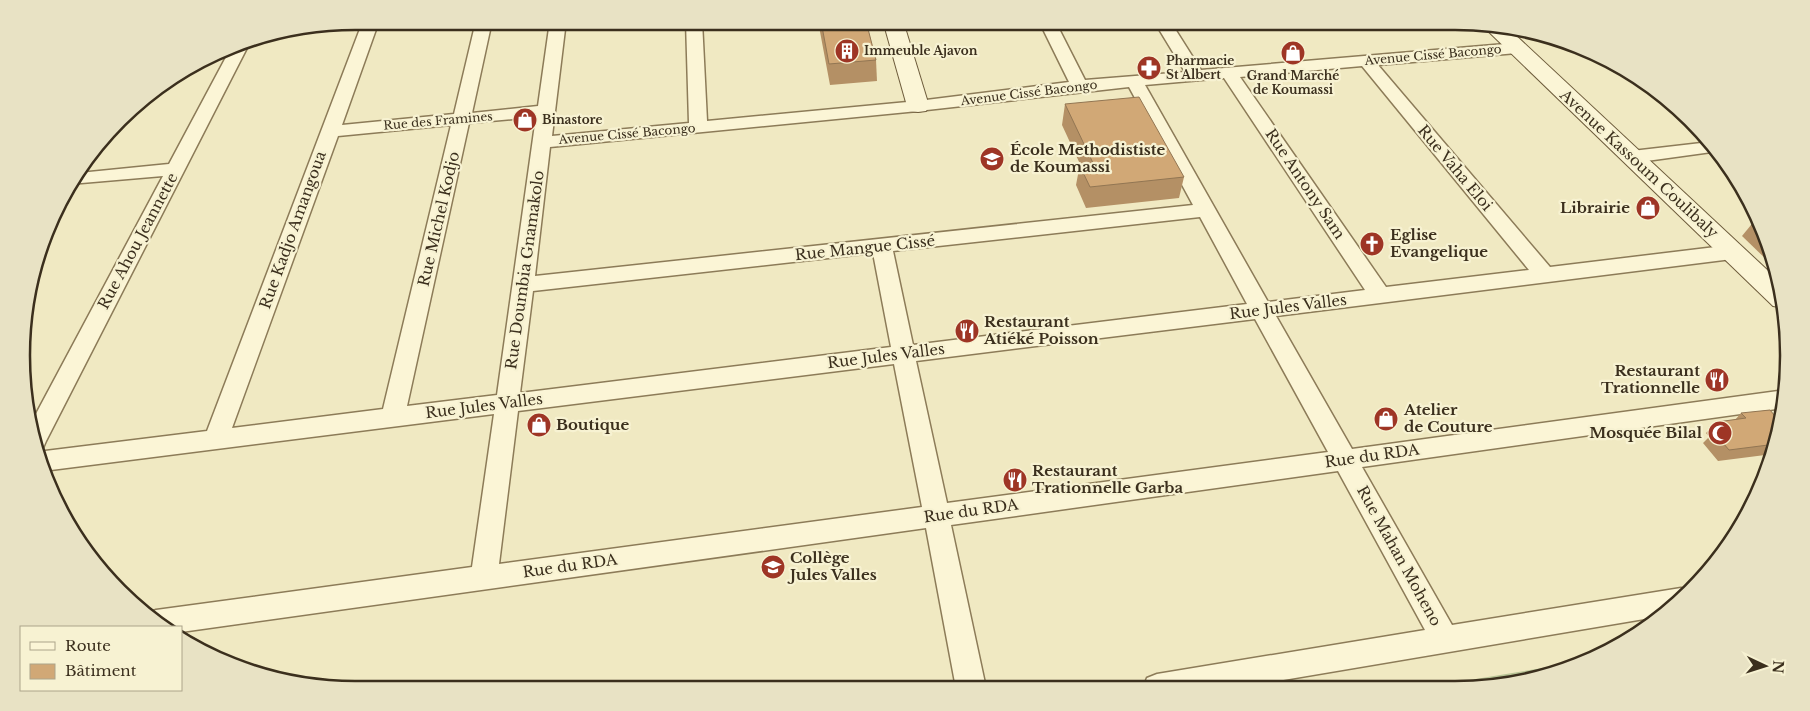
<svg xmlns="http://www.w3.org/2000/svg" width="1810" height="711" viewBox="0 0 1810 711" font-family="'Libre Baskerville',serif">
<style>
.cemetery{fill:#b8c495}
.lines{fill:none;stroke-linecap:round;stroke-linejoin:round}
.street-casing{stroke:#8c7b58;stroke-width:3}
.secondary-casing{stroke:#6d5b3b;stroke-width:2}
.street{fill:#fbf5d6;fill-rule:evenodd}
.secondary{fill:#fbf5d6;fill-rule:evenodd}
.wall{fill:#b49065}
.building{fill:#d1a876;stroke:#927653}
.labels{text-anchor:middle;stroke-width:4.5;stroke-linejoin:round;paint-order:stroke}
.far-poi-label{font-size:12px;font-weight:bold;fill:#3b2f1d;stroke:#f7f2d2;text-anchor:start}
.far-street-label{font-size:12px;fill:#3b2f1d;stroke:#f7f2d2}
.poi-label{font-size:15px;font-weight:bold;fill:#3b2f1d;stroke:#f7f2d2;text-anchor:start}
.street-label{font-size:15px;fill:#3b2f1d;stroke:#f7f2d2}
.rim{fill:none;stroke:#3b2f1d;stroke-width:2.5}
</style>
<rect width="100%" height="100%" fill="#f0e9c2"/>
<path class="cemetery" d="M1585 661 1498 687H1427Z"/>
<g class="lines">
<defs>
<g id="street">
<path d="M363 21H379L342 125 454 114 476 21H492L472 113 538 106 550 21H566L552 136 689 123 686 21H702L707 121 918 101 1069 82 1039 21H1055L1085 80 1185 72 1154 21H1170L1201 70 1517 43 1523 45 1525 48 1523 51 1517 53 1378 65 1550 267 1732 245 1739 247 1742 252 1739 257 1732 259 1276 316 1352 449 1786 390 1784 408 1362 467 1452 625 1681 588 1689 591 1675 607 1662 616 1242 687 1143 688 1147 678 1157 674 1425 630 1338 471 951 525 986 688H956L926 528 181 632V627C166 627 156 626 146 614L156 610 472 567 494 414 43 471 37 452 207 431ZM1362 66 1529 270 1386 287 1240 77ZM1224 78 1365 290 1268 302 1145 85ZM1129 87 1193 205 535 276 550 147 918 111ZM536 117 497 395 407 406 469 123ZM451 125 383 409 232 428 338 136ZM1200 217 1247 304 913 345 893 251ZM873 253 891 347 520 393 533 291ZM1255 319 1328 452 947 503 916 361ZM894 364 922 507 499 564 518 411Z"/>
<path d="M248 39 250 42 46 441 43 448 37 450 29 427 163 176 70 184 79 173 169 164 232 46Z"/>
<path d="M1710 142 1719 151 1632 163 1625 161 1623 157 1625 153 1632 151Z"/>
</g>
<g id="secondary">
<path d="M883 21H903L929 106 926 111 918 112 910 111 907 106Z"/>
<path d="M1487 27 1510 30 1779 281 1784 308 1773 306 1489 32Z"/>
</g>
</defs>
<use href="#street" class="street-casing"/>
<use href="#secondary" class="secondary-casing"/>
<use href="#street" class="street"/>
<use href="#secondary" class="secondary"/>
</g>
<g class="wall">
<path d="M818 21H866L876 60 877 81 830 85Z"/>
<path d="M1065 104 1184 177 1179 198 1086 208 1076 185 1080 164 1062 125Z"/>
<path d="M1760 224 1775 263 1771 264 1742 236 1751 225Z"/>
<path d="M1741 413 1780 422 1773 454 1718 461 1703 443 1709 437 1706 433 1717 422 1735 420Z"/>
</g>
<g class="building">
<path d="M821 21H866L876 60 829 64Z"/>
<path d="M1139 97 1184 177 1090 187 1079 164 1093 163 1065 104Z"/>
<path d="M1760 224 1766 238 1751 225Z"/>
<path d="M1770 410 1780 422 1776 444 1729 450 1714 432 1724 430 1717 422 1746 418 1741 413Z"/>
</g>
<defs>
<symbol id="building-disc" viewBox="-11 -11 22 22"><circle r="9.5" fill="#9e3525" stroke="#f7f2d2"/><path d="M-4-6H4V6H1V3H-1V6H-4ZM-2.5-4.3h1.7v1.8h-1.7ZM.8-4.3h1.7v1.8H.8ZM-2.5-1h1.7V.8h-1.7ZM.8-1h1.7V.8H.8Z" fill="#fff"/></symbol>
<symbol id="shop-disc" viewBox="-11 -11 22 22"><circle r="9.5" fill="#9e3525" stroke="#f7f2d2"/><path d="M-5-2.5h2.3a2.7 3.5 0 0 1 5.4 0H5L5.5 6h-11ZM-1.5-2.5h3a1.5 2.3 0 0 0-3 0Z" fill="#fff"/></symbol>
<symbol id="pharmacy-disc" viewBox="-11 -11 22 22"><circle r="9.5" fill="#9e3525" stroke="#f7f2d2"/><path d="M-2-6h4v4h4v4h-4v4h-4v-4h-4v-4h4Z" fill="#fff"/></symbol>
<symbol id="university-disc" viewBox="-11 -11 22 22"><circle r="9.5" fill="#9e3525" stroke="#f7f2d2"/><path d="M0-5L7-2L0 1L-7-2ZM-4 1L0 2.5L4 1V4Q0 6-4 4Z" fill="#fff"/></symbol>
<symbol id="church-disc" viewBox="-11 -11 22 22"><circle r="9.5" fill="#9e3525" stroke="#f7f2d2"/><path d="M-1.2-6h2.4v3.5h3.3v2.4h-3.3V6h-2.4V-.1h-3.3v-2.4h3.3Z" fill="#fff"/></symbol>
<symbol id="restaurant-disc" viewBox="-11 -11 22 22"><circle r="9.5" fill="#9e3525" stroke="#f7f2d2"/><path d="M-5-6h1v4h1v-4h1v4h1v-4h1v5L-1.5 .5V6h-2V.5L-5-1ZM5-6V6H3V1.5H1.5Q1.5-4 5-6Z" fill="#fff"/></symbol>
<symbol id="mosque-disc" viewBox="-11 -11 22 22"><circle r="9.5" fill="#9e3525" stroke="#f7f2d2"/><path d="M3.5-4.9A6 6 0 1 0 3.5 4.9A5 5 0 1 1 3.5-4.9Z" fill="#fff"/></symbol>
<symbol id="school-disc" viewBox="-11 -11 22 22"><circle r="9.5" fill="#9e3525" stroke="#f7f2d2"/><path d="M0-5L7-2L0 1L-7-2ZM-4 1L0 2.5L4 1V4Q0 6-4 4Z" fill="#fff"/></symbol>
</defs>
<g fill-rule="evenodd">
<use href="#building-disc" x="833" y="37" width="28" height="28"/>
<use href="#shop-disc" x="1279" y="39" width="28" height="28"/>
<use href="#pharmacy-disc" x="1135" y="54" width="28" height="28"/>
<use href="#shop-disc" x="511" y="106" width="28" height="28"/>
<use href="#university-disc" x="978" y="145" width="28" height="28"/>
<use href="#shop-disc" x="1634" y="194" width="28" height="28"/>
<use href="#church-disc" x="1358" y="230" width="28" height="28"/>
<use href="#restaurant-disc" x="953" y="317" width="28" height="28"/>
<use href="#restaurant-disc" x="1703" y="366" width="28" height="28"/>
<use href="#shop-disc" x="1372" y="405" width="28" height="28"/>
<use href="#shop-disc" x="525" y="411" width="28" height="28"/>
<use href="#mosque-disc" x="1706" y="419" width="28" height="28"/>
<use href="#restaurant-disc" x="1001" y="466" width="28" height="28"/>
<use href="#school-disc" x="759" y="553" width="28" height="28"/>
</g>
<g class="labels">
<g class="far-poi-label">
<text x="864" y="55">Immeuble Ajavon</text>
<text x="1166" y="65">Pharmacie<tspan x="1166" dy="14">St Albert</tspan></text>
<text x="1293" y="80" text-anchor="middle">Grand Marché<tspan x="1293" dy="14">de Koumassi</tspan></text>
<text x="542" y="124">Binastore</text>
</g>
<g class="far-street-label">
<text transform="translate(1433 55) rotate(-5)" y="4">Avenue Cissé Bacongo</text>
<text transform="translate(1029 93) rotate(-7)" y="4">Avenue Cissé Bacongo</text>
<text transform="translate(438 121) rotate(-5)" y="4">Rue des Framines</text>
<text transform="translate(627 134) rotate(-5)" y="4">Avenue Cissé Bacongo</text>
</g>
<g class="poi-label">
<text x="1010" y="155">École Methodististe<tspan x="1010" dy="17">de Koumassi</tspan></text>
<text x="1630" y="213" text-anchor="end">Librairie</text>
<text x="1390" y="240">Eglise<tspan x="1390" dy="17">Evangelique</tspan></text>
<text x="984" y="327">Restaurant<tspan x="984" dy="17">Atiéké Poisson</tspan></text>
<text x="1700" y="376" text-anchor="end">Restaurant<tspan x="1700" dy="17">Trationnelle</tspan></text>
<text x="1404" y="415">Atelier<tspan x="1404" dy="17">de Couture</tspan></text>
<text x="556" y="430">Boutique</text>
<text x="1702" y="438" text-anchor="end">Mosquée Bilal</text>
<text x="1032" y="476">Restaurant<tspan x="1032" dy="17">Trationnelle Garba</tspan></text>
<text x="790" y="563">Collège<tspan x="790" dy="17">Jules Valles</tspan></text>
</g>
<g class="street-label">
<text transform="translate(1639 164) rotate(43)" y="5">Avenue Kassoum Coulibaly</text>
<text transform="translate(1455 168) rotate(50)" y="5">Rue Vaha Eloi</text>
<text transform="translate(1305 184) rotate(56)" y="5">Rue Antony Sam</text>
<text transform="translate(439 219) rotate(-77)" y="5">Rue Michel Kodjo</text>
<text transform="translate(293 230) rotate(-70)" y="5">Rue Kadjo Amangoua</text>
<text transform="translate(138 241) rotate(-62)" y="5">Rue Ahou Jeannette</text>
<text transform="translate(865 248) rotate(-6)" y="5">Rue Mangue Cissé</text>
<text transform="translate(525 270) rotate(-82)" y="5">Rue Doumbia Gnamakolo</text>
<text transform="translate(1288 307) rotate(-7)" y="5">Rue Jules Valles</text>
<text transform="translate(886 356) rotate(-7)" y="5">Rue Jules Valles</text>
<text transform="translate(484 406) rotate(-7)" y="5">Rue Jules Valles</text>
<text transform="translate(1372 456) rotate(-8)" y="5">Rue du RDA</text>
<text transform="translate(971 511) rotate(-8)" y="5">Rue du RDA</text>
<text transform="translate(1399 556) rotate(61)" y="5">Rue Mahan Moheno</text>
<text transform="translate(570 566) rotate(-8)" y="5">Rue du RDA</text>
</g>
</g>
<path d="M0 0H1810V711H0ZM355 30H1455A325 325 0 0 1 1780 355V356A325 325 0 0 1 1455 681H355A325 325 0 0 1 30 356V355A325 325 0 0 1 355 30Z" fill="#e8e2c4" fill-rule="evenodd"/>
<path class="rim" d="M355 30H1455A325 325 0 0 1 1780 355V356A325 325 0 0 1 1455 681H355A325 325 0 0 1 30 356V355A325 325 0 0 1 355 30Z"/>
<rect x="20" y="626" width="162" height="65" fill="#f7f2d2" stroke="#aca48a"/>
<rect x="30" y="642" width="25" height="8" fill="#fbf5d6" stroke="#aca48a"/>
<text x="65" y="651" font-size="15" fill="#3b2f1d">Route</text>
<rect x="30" y="664" width="25" height="15" fill="#d1a876" stroke="#aca48a"/>
<text x="65" y="676" font-size="15" fill="#3b2f1d">Bâtiment</text>
<g transform="translate(1765 666) rotate(94)" stroke="#f7f2d2" stroke-width="4" paint-order="stroke">
<path d="M0-4L9 19L0 12L-9 19Z" fill="#3b2f1d"/>
<text y="-8" font-size="14" font-weight="bold" text-anchor="middle" fill="#3b2f1d">N</text>
</g>
</svg>
